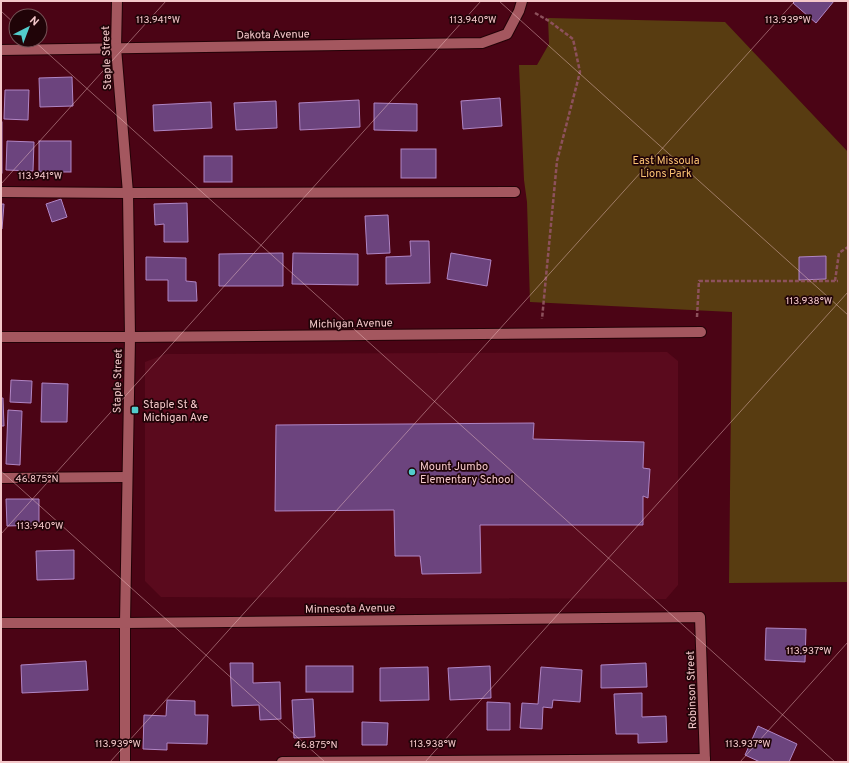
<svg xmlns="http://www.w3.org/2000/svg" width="849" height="763" viewBox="0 0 849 763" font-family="Overpass,sans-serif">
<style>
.built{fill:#5a0a1d}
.green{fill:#583c11}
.building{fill:#6c447e;stroke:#b085c4}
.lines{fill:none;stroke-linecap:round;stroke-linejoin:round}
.service-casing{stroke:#230207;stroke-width:12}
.minor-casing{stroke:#230207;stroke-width:12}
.path{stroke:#8d515c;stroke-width:2.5;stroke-dasharray:4 2;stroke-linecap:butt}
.service{stroke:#a4575f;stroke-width:10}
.minor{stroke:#a4575f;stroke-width:10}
.ticks{fill:none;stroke:#f4c8ca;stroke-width:1;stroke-opacity:0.45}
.poi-dot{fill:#52cdcc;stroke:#200408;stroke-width:1.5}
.labels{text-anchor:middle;stroke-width:3.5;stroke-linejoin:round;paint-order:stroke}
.street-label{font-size:11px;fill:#f4c8ca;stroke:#200408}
.park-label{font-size:11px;fill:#fac273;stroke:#200408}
.poi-label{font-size:11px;fill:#f4c8ca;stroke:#200408;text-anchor:start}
.ticks-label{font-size:10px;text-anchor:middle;fill:#f4c8ca;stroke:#200408;stroke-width:3.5;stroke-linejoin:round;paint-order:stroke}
</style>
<rect width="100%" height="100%" fill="#4b0415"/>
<path class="built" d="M667 352 678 361V585L666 599 161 597 145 581V362L166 354Z"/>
<path class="green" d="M548 18 725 22 848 152V582L729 583 732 312 530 302 527 202 524 180 519 65H537L549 44Z"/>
<g class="building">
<path d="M795 1H834L816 23 793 3Z"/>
<path d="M72 77 73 106 40 107 39 78Z"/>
<path d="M5 90H29L28 120 4 119Z"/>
<path d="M500 98 502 126 463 129 461 101Z"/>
<path d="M359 100 360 127 300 130 299 103Z"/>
<path d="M276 101 277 128 236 130 234 103Z"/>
<path d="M211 102 212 128 154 131 153 105Z"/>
<path d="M374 103 417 104V131L374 130Z"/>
<rect x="1" y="122" width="1" height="51"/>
<path d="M7 141 34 142 33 171 6 170Z"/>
<rect x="39" y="141" width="32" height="31"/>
<rect x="401" y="149" width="35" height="29"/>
<rect x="204" y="156" width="28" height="26"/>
<path d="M61 199 67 217 52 222 46 204Z"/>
<path d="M187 203 188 242H164V224L155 225 154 204Z"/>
<path d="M1 204H4L2 229 1 228Z"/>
<path d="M388 215 390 253 367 254 365 216Z"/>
<path d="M410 241H429L430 283 386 284V257L411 256Z"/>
<path d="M283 253V286H219V254Z"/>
<path d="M293 253 358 254V285L292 284Z"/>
<path d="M451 253 491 260 487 286 447 279Z"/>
<path d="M826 256V279L799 280V257Z"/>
<path d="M146 257 186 258V281L196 282 197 301H168V280H146Z"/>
<path d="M11 380 32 381 31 403 10 402Z"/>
<path d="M42 383 68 384 67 422H41Z"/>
<path d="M1 398H3L4 426H1Z"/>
<path d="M8 410 22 411 20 465 6 464Z"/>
<path d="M534 423 533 439 644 442 643 468 650 469 648 498 643 496V525H480L481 573 422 574 420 556H395L394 510 275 511 276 425Z"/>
<path d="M6 499H39V525L7 526Z"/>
<path d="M74 550V579L37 580 36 551Z"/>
<path d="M766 628 806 629 805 662 765 660Z"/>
<path d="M86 661 88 690 22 693 21 665Z"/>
<path d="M230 663H253V683L280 682 281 719 260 720 259 705 232 706Z"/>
<path d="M646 663 647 687 601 688V665Z"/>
<rect x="306" y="666" width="47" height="26"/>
<path d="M490 666 491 698 450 700 448 668Z"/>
<path d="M428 667 429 700 380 701V668Z"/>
<path d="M541 667 582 670 580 702 553 700 552 708 543 707 542 729 520 728 522 703 538 704Z"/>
<path d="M642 693V717L666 716 667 742 638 743V734H616L614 694Z"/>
<path d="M313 699 315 737 294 738 292 700Z"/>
<path d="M167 700 195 701V715H208L207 744 167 743V750L143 749 144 715 166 716Z"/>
<path d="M487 702 510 703V730H487Z"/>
<path d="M362 722 388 723 387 745H362Z"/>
<path d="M758 726 797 744 789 762H760L745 755Z"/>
</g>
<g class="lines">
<defs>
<g id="service">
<path d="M1 192 128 193 515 192"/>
<path d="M1 478 127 477"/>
<path d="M282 762 705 759"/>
</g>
<g id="minor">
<path d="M117 1 116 48 128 193 130 337 125 623V762"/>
<path d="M1 50 482 43 507 34 519 11 522 1"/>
<path d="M1 337H130L701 332"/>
<path d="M1 623H125L700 617 705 762"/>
</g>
</defs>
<use href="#service" class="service-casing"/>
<use href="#minor" class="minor-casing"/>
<g class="path">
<path d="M535 13 549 21 573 39 580 72 557 161 542 319"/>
<path d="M835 281 839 253 848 247"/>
<path d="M697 317 699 281H838"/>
</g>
<use href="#service" class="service"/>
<use href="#minor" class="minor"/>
</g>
<path class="ticks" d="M499 1 848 315M1 11 16 25M33 40 835 762M1 184 166 1M1 471 325 762M1 534 481 1M110 762 795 1M425 762 848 292M740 762 848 642"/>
<g class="poi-dot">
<rect x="131" y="406" width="8" height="8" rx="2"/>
<circle cx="412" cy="472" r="4"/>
</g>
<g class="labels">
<g class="street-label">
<text transform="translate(273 34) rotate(-1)" y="4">Dakota Avenue</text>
<text transform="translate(106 58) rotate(-92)" y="4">Staple Street</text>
<text transform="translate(351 323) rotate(-1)" y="4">Michigan Avenue</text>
<text transform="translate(117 381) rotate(-89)" y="4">Staple Street</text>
<text transform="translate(350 608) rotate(-1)" y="4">Minnesota Avenue</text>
<text transform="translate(691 690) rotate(-92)" y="4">Robinson Street</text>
</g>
<g class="park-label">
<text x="666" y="164">East Missoula<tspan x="666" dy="13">Lions Park</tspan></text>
</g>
<g class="poi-label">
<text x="143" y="408">Staple St &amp;<tspan x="143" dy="13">Michigan Ave</tspan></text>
<text x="420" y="470">Mount Jumbo<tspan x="420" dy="13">Elementary School</tspan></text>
</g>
</g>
<g class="ticks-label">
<text x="158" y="23">113.941°W</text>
<text x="473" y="23">113.940°W</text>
<text x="788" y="23">113.939°W</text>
<text x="40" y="179">113.941°W</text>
<text x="809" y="304">113.938°W</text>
<text x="37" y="482">46.875°N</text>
<text x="40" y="529">113.940°W</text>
<text x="809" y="654">113.937°W</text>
<text x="118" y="747">113.939°W</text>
<text x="433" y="747">113.938°W</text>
<text x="748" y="747">113.937°W</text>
<text x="316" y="748">46.875°N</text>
</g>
<rect width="849" height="763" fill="none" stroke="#f4c8ca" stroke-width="4"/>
<g transform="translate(28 28) rotate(42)"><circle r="19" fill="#200408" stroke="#755256"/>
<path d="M0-3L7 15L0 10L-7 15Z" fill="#52cdcc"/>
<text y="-6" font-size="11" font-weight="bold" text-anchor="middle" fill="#f4c8ca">N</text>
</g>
</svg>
